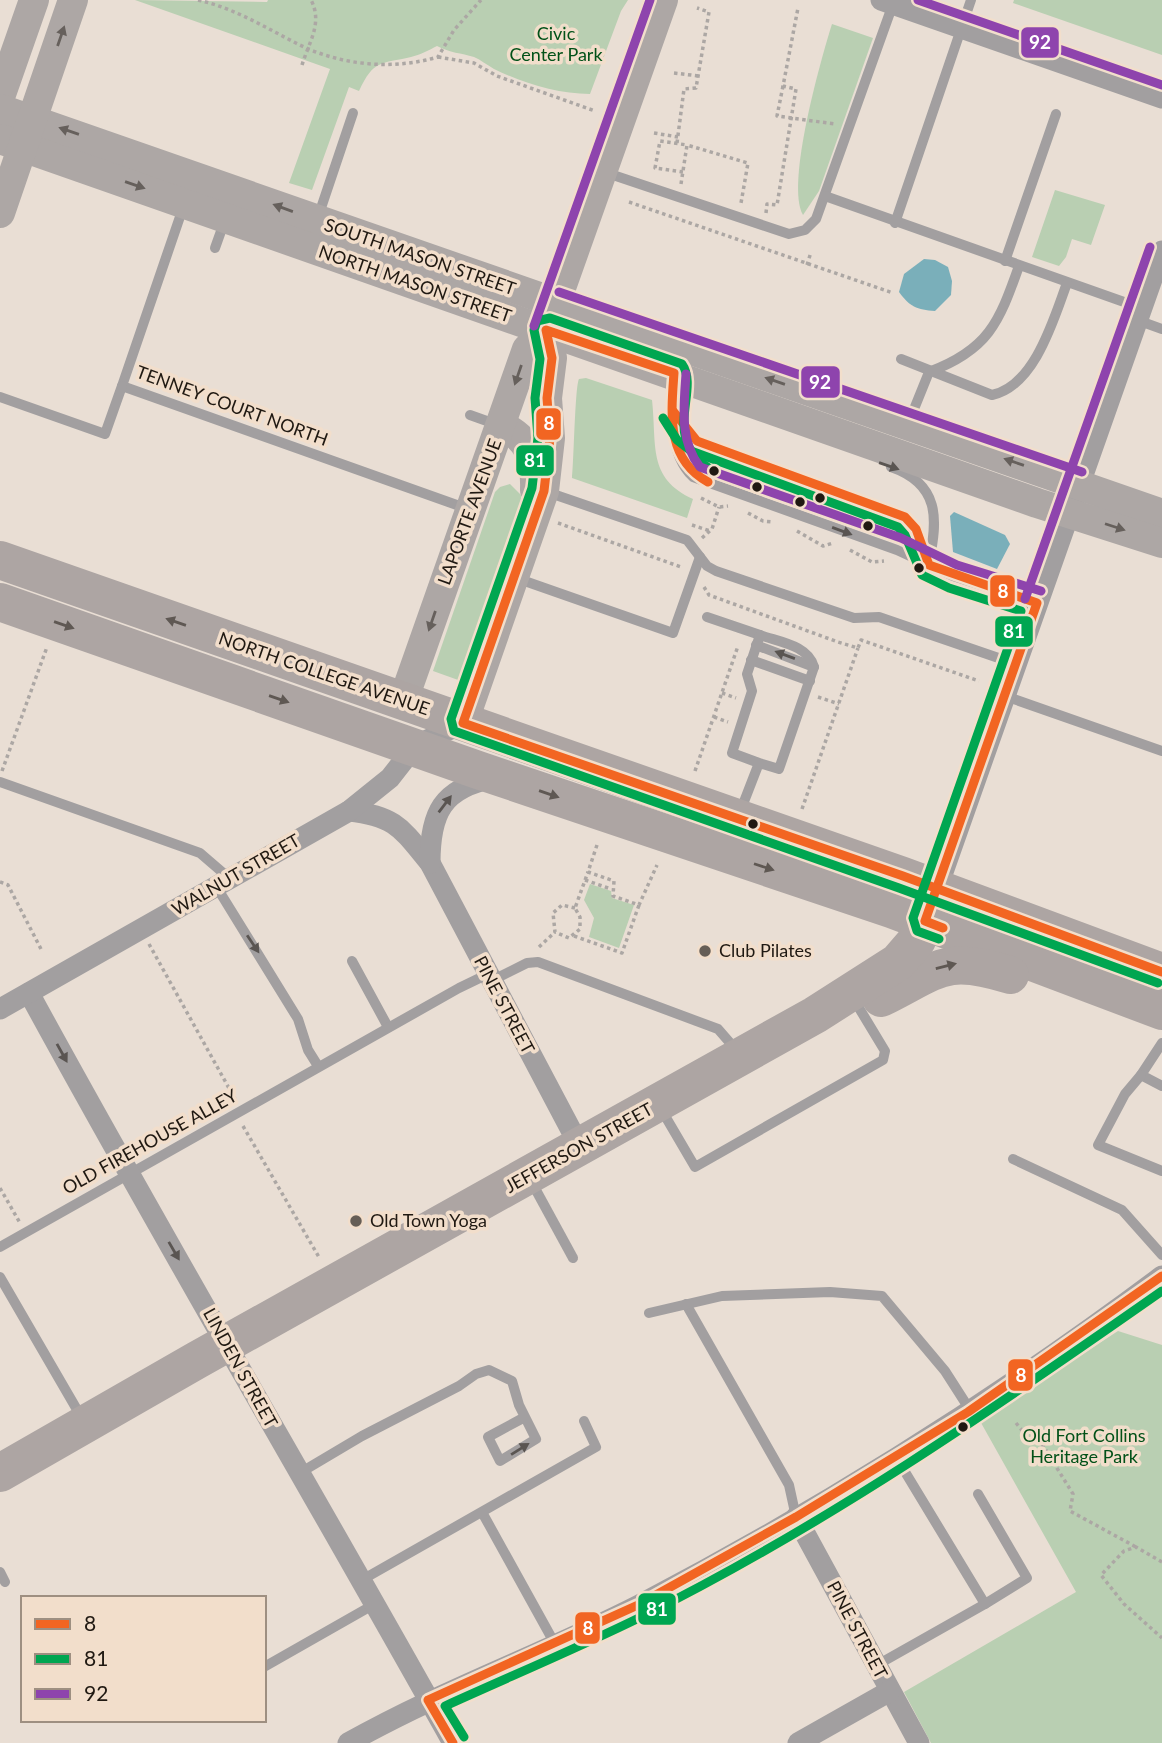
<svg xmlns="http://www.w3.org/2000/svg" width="1162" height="1743" viewBox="0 0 1162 1743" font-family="Lato,sans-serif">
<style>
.green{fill:#b9cfb2}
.water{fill:#7aafba}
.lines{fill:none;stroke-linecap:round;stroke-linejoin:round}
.path{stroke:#aca7a4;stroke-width:3.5;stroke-dasharray:3.5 3.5;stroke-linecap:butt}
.lane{stroke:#a29fa0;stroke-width:10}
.street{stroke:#a29fa0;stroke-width:21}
.secondary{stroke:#ada7a5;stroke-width:30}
.highway{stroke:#ada5a3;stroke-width:38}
.bus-1-casing{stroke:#f2decb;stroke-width:14}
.bus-2-casing{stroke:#f2decb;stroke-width:14}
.bus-3-casing{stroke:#f2decb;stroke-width:14}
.bus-1{stroke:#f26522;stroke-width:9}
.bus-2{stroke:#00a651;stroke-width:9}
.bus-3{stroke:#8e44ad;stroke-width:9}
.oneway{fill:#66605c}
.oneway2{fill:#5a5552}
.oneway3{fill:#5f5853}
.bus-dot{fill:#201912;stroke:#f2decb;stroke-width:2.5}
.poi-dot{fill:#665e56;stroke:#f2decb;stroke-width:2.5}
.labels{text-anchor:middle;stroke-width:7;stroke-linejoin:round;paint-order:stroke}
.park-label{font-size:18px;fill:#025118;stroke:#f2decb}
.street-label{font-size:18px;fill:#201912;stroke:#f2decb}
.poi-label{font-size:18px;fill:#201912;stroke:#f2decb;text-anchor:start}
.line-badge{stroke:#f2decb;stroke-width:2.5}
.badge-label{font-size:19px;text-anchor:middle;font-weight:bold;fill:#fff}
</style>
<rect width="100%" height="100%" fill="#e9ded4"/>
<g class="green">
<path d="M135 0 267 2 268 0H628L621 11 590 94C558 94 523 83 494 69 487 65 481 60 474 57 461 53 450 53 437 46 429 50 420 55 411 57 381 64 374 59 359 91L349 87 312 190 289 183 330 69Z"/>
<path d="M1014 0H1162V55L1013 3Z"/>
<path d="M832 24 873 38 819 191 803 215C785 185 821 59 832 24Z"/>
<path d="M1055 190 1105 205 1091 245 1072 239 1066 257 1059 266 1032 257Z"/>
<path d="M586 378 652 400C657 445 647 478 693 499L687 518 572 478C574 461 575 386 579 379Z"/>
<path d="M510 484 521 495V511L461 681 433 671 495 492 500 487Z"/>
<path d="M590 884 611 891 612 898 634 905 619 948 589 937 594 918 584 900Z"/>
<path d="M1118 1331 1162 1345V1743H931L904 1692 1076 1592 980 1421Z"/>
</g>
<g class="water">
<path d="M924 259 935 260 948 267 952 281 951 295 935 311C917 310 909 306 899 292L904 274Z"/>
<path d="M954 512 1005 535 1010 544 997 569 953 552 950 516Z"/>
</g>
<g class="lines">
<g class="path">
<path d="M198 0C233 8 261 25 292 41 336 65 390 71 438 57L454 30 481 0"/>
<path d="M438 57 474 63 497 76 595 111"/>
<path d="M302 65C309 42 323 23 311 0"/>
<path d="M674 73 699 76"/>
<path d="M783 86 777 116 835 124"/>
<path d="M654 133 678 137"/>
<path d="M677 143 684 89 696 88 709 12 697 8"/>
<path d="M683 172 655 168 660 141 687 145"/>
<path d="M681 184 687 145 748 163 741 203"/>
<path d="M629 202 893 293"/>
<path d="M766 213 767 204 777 205 796 89 783 86 798 8"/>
<path d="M807 265 811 252"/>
<path d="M707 461 732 474H741"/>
<path d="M767 483 784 492H792"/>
<path d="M701 498 719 507 728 506"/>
<path d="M818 502 834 511 844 510"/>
<path d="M748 513 763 521 773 522"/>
<path d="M558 523 681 567"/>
<path d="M692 525 710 531"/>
<path d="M886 527 898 533"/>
<path d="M797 531 823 546 833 543"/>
<path d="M702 538 712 529 719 507"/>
<path d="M850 550 872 562 884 561"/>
<path d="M704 587 709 595 838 642 858 648 861 640 979 681"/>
<path d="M722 693 736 698"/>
<path d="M818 697 839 704"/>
<path d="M714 717 728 722"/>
<path d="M2 771 47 647"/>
<path d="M695 771 738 646"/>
<path d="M802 809 858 648"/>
<path d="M597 845 588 872 614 881 613 896 639 905 657 865"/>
<path d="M585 880 611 889"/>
<path d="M0 882 8 885 41 949"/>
<path d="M575 908 562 905 553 913 555 932 569 938 580 929V917L575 908 588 872"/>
<path d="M574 936 622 953 639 905"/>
<path d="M149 944 235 1099"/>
<path d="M539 947 555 932"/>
<path d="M243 1126 320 1259"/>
<path d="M0 1188 20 1223"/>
<path d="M1016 1423 1025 1434 1039 1439 1073 1494 1070 1511 1136 1547"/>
<path d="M1162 1562 1136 1547 1124 1551 1101 1575 1124 1604 1162 1638"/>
</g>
<g class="lane">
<path d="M604 172 789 234 805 230 816 219 893 4"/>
<path d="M825 196 1141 308"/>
<path d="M184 205 122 386 468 509"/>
<path d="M318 217 353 113"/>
<path d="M895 223 971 0"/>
<path d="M215 248 225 220"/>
<path d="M1005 261 1056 114"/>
<path d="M1137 320 1162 329"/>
<path d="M901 359 992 395C1035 386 1054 318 1067 283"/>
<path d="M674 377C671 410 668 453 693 477L897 550 953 576 1037 603"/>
<path d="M0 397 105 434 122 386"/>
<path d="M674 413 687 432 697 441 905 517 916 529 929 565"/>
<path d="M470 415 498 425"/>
<path d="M908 424 929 372C988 350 999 323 1019 266"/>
<path d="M891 467C940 484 938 519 929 562"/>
<path d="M547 492 687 540 707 566 716 571 854 618 879 617 1016 664"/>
<path d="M516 578 673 633 700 557"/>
<path d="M707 617 760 635"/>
<path d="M756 645 814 667"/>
<path d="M751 660 810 681"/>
<path d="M1005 696 1162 751"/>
<path d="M0 782 200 853 229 878"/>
<path d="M740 812 759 763 779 769 814 667C808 645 779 642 760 635L747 674 752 691 732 753 759 763"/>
<path d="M216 886 298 1019 308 1050 318 1066"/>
<path d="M352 961 388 1027"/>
<path d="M491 981 527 963 538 962 718 1029 738 1052"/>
<path d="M1162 1043 1141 1075 1162 1086"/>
<path d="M1141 1075 1125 1094 1098 1145 1162 1171"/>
<path d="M661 1109 695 1167 883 1060 885 1051 853 998"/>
<path d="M1013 1159 1122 1210 1162 1255"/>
<path d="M531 1181 573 1258"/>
<path d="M0 1247 459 988 488 974"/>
<path d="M0 1277 83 1420"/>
<path d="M686 1304 789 1485 796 1517"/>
<path d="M649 1313 722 1296 830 1292 882 1296 945 1371 970 1410"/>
<path d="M298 1474 362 1436 459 1386 476 1374 489 1370 512 1381 519 1405 536 1439 500 1461 488 1437 525 1417"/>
<path d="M978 1494 1027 1578 985 1604"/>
<path d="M483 1514 555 1644"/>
<path d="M0 1572 5 1582"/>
<path d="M360 1581 596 1447 584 1421"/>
<path d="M877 1665 985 1604 896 1457"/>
<path d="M264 1667 373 1605"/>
</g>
<g class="street">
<path d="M881 0 1162 98"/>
<path d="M349 811C396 816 402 829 430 863L580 1147"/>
<path d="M430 863C430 813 442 788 494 778"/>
<path d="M937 889 1162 251"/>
<path d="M29 993C166 1245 313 1492 453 1743"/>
<path d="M0 1009 349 811 390 778 415 746 463 723"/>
<path d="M796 1517 919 1743"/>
<path d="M348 1743C442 1690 543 1654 639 1605 821 1510 998 1399 1162 1276"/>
<path d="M798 1743 890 1691"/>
</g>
<g class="secondary">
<path d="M0 97 34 0"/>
<path d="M0 109 1162 514"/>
<path d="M0 139 1037 503 1162 543"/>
<path d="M0 213 73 0"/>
<path d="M501 426C530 438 536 460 535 490"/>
<path d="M403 701 527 349 546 330 663 0"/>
<path d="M463 723 544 491 550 438 547 398 552 358 546 330"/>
</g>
<g class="highway">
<path d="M0 560 903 876 1162 972"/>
<path d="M0 602 478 770 891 909 1162 1011"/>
<path d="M881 998C938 970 944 954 1010 975"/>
<path d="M0 1473 197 1360 815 1015 898 962 917 940 934 898"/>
</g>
<defs>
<g id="bus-1">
<path d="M673 411 697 441 905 517 916 529 929 565 1037 603 925 921 943 928"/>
<path d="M708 482C666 459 671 415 674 373L546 330 552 358 547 398 550 438 544 491 463 723 903 876 1162 972"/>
<path d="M453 1743 428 1700 638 1605 796 1517 968 1412 1162 1276"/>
</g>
<g id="bus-2">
<path d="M663 418 677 440 691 451 898 527 905 535 922 575 949 588 1021 611 913 918 917 931 939 939"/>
<path d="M714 471C658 441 701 391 682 364L550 318 537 321 534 330 540 359 535 398 538 438 532 488 451 719 454 731 899 888 1158 983"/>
<path d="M464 1737 445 1706C511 1676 578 1648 643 1616 826 1525 995 1408 1162 1291"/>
</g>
<g id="bus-3">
<path d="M918 0 1162 85"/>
<path d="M559 292 1082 472"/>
<path d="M534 326 650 0"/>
<path d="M686 374C684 405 679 441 700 467L901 538 957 565 1041 591"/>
<path d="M1025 599 1150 247"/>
</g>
</defs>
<use href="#bus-1" class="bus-1-casing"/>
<use href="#bus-2" class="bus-2-casing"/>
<use href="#bus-3" class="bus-3-casing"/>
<use href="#bus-1" class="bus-1"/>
<use href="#bus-2" class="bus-2"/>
<use href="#bus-3" class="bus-3"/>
</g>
<defs><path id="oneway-solid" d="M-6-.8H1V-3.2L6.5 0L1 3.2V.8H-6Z" transform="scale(1.75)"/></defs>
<g class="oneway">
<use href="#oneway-solid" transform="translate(61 36) rotate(-71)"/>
<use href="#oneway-solid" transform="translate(69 131) rotate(-161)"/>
<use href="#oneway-solid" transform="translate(135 185) rotate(19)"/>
<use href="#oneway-solid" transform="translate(283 208) rotate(-160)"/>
<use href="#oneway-solid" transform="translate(518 375) rotate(109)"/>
<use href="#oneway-solid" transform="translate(775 381) rotate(-161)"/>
<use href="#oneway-solid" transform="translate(1014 462) rotate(-161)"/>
<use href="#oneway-solid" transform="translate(1115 527) rotate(18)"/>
<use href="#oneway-solid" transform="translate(432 621) rotate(109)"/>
</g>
<g class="oneway2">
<use href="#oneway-solid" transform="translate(889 466) rotate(19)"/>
<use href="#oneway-solid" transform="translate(842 531) rotate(20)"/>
<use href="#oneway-solid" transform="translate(785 655) rotate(-160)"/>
<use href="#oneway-solid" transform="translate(445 804) rotate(-53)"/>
<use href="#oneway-solid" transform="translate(253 944) rotate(56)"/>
<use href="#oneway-solid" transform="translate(62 1053) rotate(61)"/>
<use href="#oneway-solid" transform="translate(174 1251) rotate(60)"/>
<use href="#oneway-solid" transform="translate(520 1449) rotate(-32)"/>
</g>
<g class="oneway3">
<use href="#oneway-solid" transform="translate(176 622) rotate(-161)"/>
<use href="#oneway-solid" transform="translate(64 625) rotate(19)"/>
<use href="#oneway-solid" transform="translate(279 699) rotate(19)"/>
<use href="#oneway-solid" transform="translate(549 794) rotate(19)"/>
<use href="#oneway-solid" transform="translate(764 867) rotate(18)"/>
<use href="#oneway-solid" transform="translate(946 966) rotate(-14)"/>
</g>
<g class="bus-dot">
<circle cx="714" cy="471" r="6"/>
<circle cx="757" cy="487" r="6"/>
<circle cx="820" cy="498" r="6"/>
<circle cx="800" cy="502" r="6"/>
<circle cx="868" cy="526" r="6"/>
<circle cx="919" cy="568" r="6"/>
<circle cx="753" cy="824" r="6"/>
<circle cx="963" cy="1427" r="6"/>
</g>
<g class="poi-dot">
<circle cx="705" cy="951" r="7"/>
<circle cx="356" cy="1221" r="7"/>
</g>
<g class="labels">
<g class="park-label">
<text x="556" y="40">Civic<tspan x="556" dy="21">Center Park</tspan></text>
<text x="1084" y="1442">Old Fort Collins<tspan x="1084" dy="21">Heritage Park</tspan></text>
</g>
<g class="street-label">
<text transform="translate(420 257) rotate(19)" y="6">SOUTH MASON STREET</text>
<text transform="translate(415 284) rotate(19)" y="6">NORTH MASON STREET</text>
<text transform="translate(232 406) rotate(20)" y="6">TENNEY COURT NORTH</text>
<text transform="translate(470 512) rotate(-70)" y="6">LAPORTE AVENUE</text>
<text transform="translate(324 674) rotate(19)" y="6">NORTH COLLEGE AVENUE</text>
<text transform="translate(236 875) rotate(-30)" y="6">WALNUT STREET</text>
<text transform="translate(504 1005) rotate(62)" y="6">PINE STREET</text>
<text transform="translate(150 1142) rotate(-29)" y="6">OLD FIREHOUSE ALLEY</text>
<text transform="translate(579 1148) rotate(-29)" y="6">JEFFERSON STREET</text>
<text transform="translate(240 1368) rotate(61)" y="6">LINDEN STREET</text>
<text transform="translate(857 1630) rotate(62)" y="6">PINE STREET</text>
</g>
<g class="poi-label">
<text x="719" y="957">Club Pilates</text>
<text x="370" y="1227">Old Town Yoga</text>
</g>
</g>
<g class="line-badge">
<rect x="1020" y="26" width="40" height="33" rx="7" fill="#8e44ad"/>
<rect x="800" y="365" width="41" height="34" rx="7" fill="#8e44ad"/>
<rect x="535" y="407" width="27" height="34" rx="7" fill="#f26522"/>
<rect x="515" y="444" width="40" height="33" rx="7" fill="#00a651"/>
<rect x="989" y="574" width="27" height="34" rx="7" fill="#f26522"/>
<rect x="994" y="615" width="40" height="33" rx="7" fill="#00a651"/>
<rect x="1007" y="1358" width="27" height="34" rx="7" fill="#f26522"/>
<rect x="637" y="1592" width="40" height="34" rx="7" fill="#00a651"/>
<rect x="574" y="1611" width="27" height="34" rx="7" fill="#f26522"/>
</g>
<g class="badge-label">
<text x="1040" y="49">92</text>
<text x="820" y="389">92</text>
<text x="549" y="430">8</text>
<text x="535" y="467">81</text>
<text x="1003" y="598">8</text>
<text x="1014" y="638">81</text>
<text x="1021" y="1382">8</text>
<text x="657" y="1616">81</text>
<text x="588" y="1635">8</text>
</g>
<rect x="21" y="1596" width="245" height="126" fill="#f2decb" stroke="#9e8f81" stroke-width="2"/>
<rect x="35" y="1619" width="35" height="10" fill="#f26522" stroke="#9e8f81" stroke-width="2"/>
<text x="84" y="1631" font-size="21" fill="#201912">8</text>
<rect x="35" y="1654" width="35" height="10" fill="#00a651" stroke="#9e8f81" stroke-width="2"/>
<text x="84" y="1666" font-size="21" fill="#201912">81</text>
<rect x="35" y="1689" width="35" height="10" fill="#8e44ad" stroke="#9e8f81" stroke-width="2"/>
<text x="84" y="1701" font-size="21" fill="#201912">92</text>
</svg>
